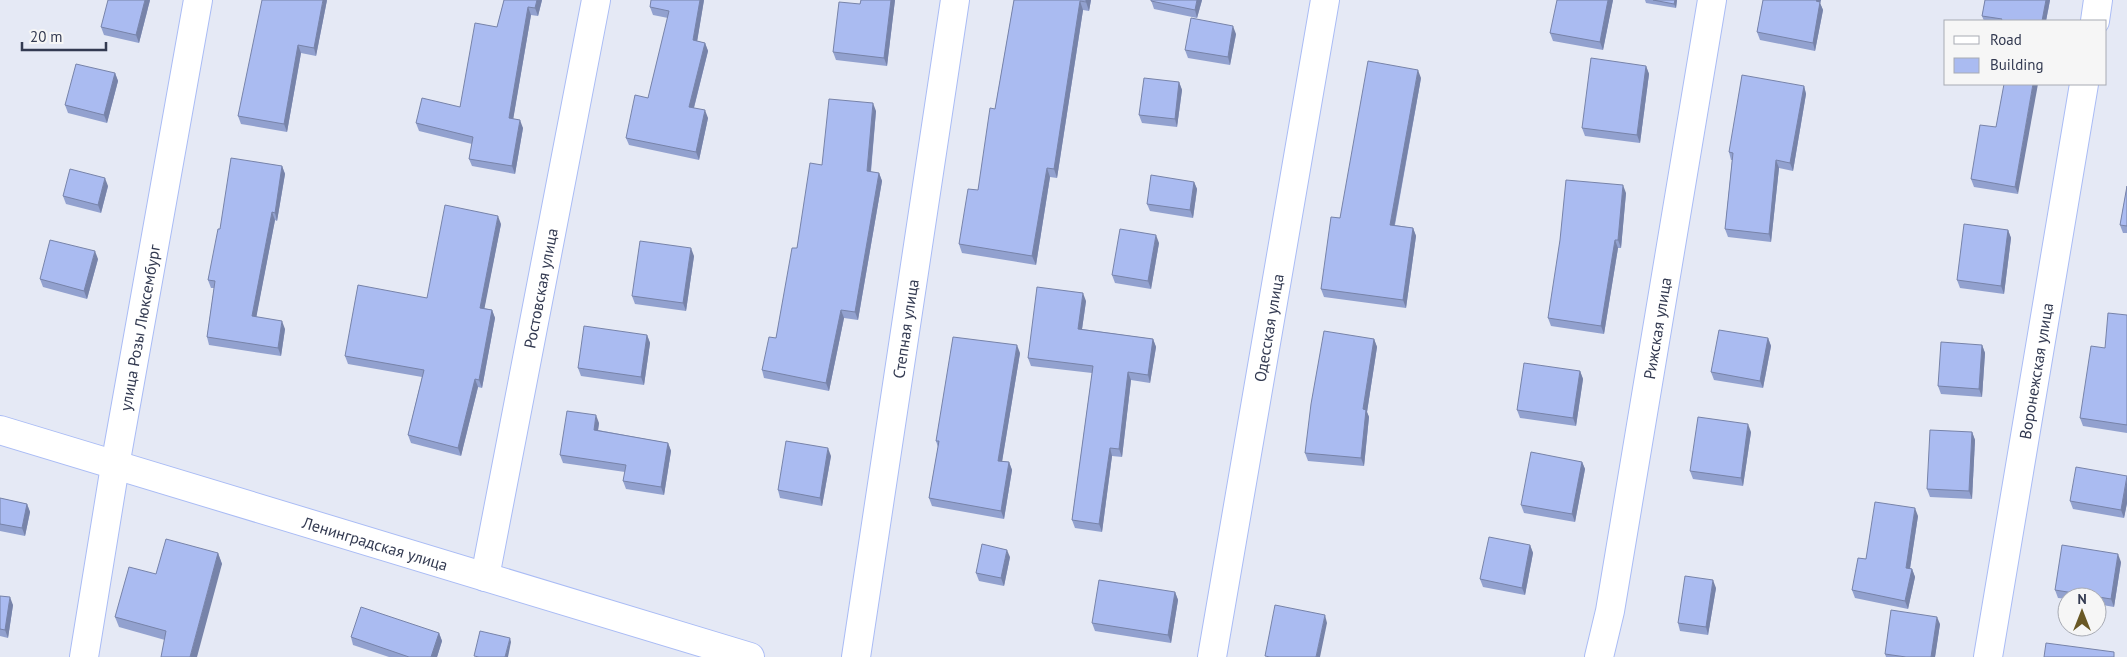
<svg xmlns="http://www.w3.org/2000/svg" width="2127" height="657" viewBox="0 0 2127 657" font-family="'PT Sans',sans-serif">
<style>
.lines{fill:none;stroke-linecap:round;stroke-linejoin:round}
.minor-casing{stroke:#aabcf5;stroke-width:30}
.minor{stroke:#fff;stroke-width:28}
.wall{fill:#92a1cf}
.shaded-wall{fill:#7783a9}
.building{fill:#aabbf1;stroke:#7783a9}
.labels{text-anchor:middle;stroke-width:5;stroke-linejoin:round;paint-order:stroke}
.street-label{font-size:16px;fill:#333a51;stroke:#f6f6f6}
</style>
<rect width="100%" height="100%" fill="#e5e9f5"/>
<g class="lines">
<defs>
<g id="minor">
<path d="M2095 21 2098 0"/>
<path id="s1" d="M0 430 750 657"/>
<path id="s2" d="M485 577 596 0"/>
<path id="s3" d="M84 657 115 466 198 0"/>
<path id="s4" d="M856 657 955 0"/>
<path id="s5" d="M1212 657 1325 0"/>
<path id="s6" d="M1599 657 1610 611 1712 0"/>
<path id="s7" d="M1988 657 2084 84"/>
</g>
</defs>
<use href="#minor" class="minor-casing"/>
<use href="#minor" class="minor"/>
</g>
<g class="wall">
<path d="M150 0 139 43 104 35 101 27Z"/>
<path d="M327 0 316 56 301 53 287 132 241 124 238 116Z"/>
<path d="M504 0H542L538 16 531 15 513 119 523 128 515 174 472 166 469 159 472 144 419 131 416 123 460 107 497 27Z"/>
<path d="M704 0 697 41 705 43 708 51 694 108 708 118 699 160 629 145 626 138 648 98 668 18 653 15 650 7Z"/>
<path d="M861 0H895L887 66 836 60 833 52 860 4Z"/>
<path d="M1014 0H1091L1089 11 1083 10 1057 178 1050 177 1036 265 962 253 959 244 978 190 995 109Z"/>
<path d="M1151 0H1202L1197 18 1154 9Z"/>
<path d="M1613 0 1603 50 1553 41 1550 33Z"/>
<path d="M1645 0H1677L1676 8 1646 3Z"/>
<path d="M1763 0H1821L1820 3 1823 10 1815 51 1760 40 1757 32Z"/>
<path d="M1985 0H2050L2046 21H1984L1982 16Z"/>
<path d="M1236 34 1230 65 1188 58 1185 50Z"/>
<path d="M1646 66 1649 74 1640 143 1585 136 1582 128Z"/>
<path d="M115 73 118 81 107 123 68 113 65 105Z"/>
<path d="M1421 78 1395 225 1413 228 1416 236 1406 308 1324 297 1321 289 1340 218Z"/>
<path d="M1179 82 1182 90 1177 127 1142 123 1139 115Z"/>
<path d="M1804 86 1806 94 1793 171 1779 168 1771 242 1728 237 1725 229 1732 160H1731L1729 152Z"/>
<path d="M876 111 871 172 879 173 882 181 858 320 844 318 829 391 764 378 762 370 776 338 797 248 822 165Z"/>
<path d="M1996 127 2018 194 1974 187 1971 179Z"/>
<path d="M282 166 285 174 277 221 275 220 256 317 285 329 281 356 209 345 207 337 214 288H211L208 280 220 229Z"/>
<path d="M1194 182 1197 189 1193 218 1150 211 1147 204Z"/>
<path d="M108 186 101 213 66 204 63 196Z"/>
<path d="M2127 186V233H2123L2120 225Z"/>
<path d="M1626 193 1621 248H1618L1604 334 1551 326 1548 318Z"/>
<path d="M501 224 484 308 492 310 495 318 482 388 478 387 461 456 411 443 408 435 422 377 348 364 345 356 427 298Z"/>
<path d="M2008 230 2011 238 2004 294 1960 288 1957 280Z"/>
<path d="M1159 243 1151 289 1115 283 1112 275Z"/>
<path d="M694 256 686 311 635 304 632 296Z"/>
<path d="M98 259 87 299 43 287 40 279Z"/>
<path d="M1086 301 1082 329 1153 339 1156 347 1150 383 1131 380 1122 457 1112 456 1102 532 1075 528 1072 520 1092 373 1031 366 1028 358Z"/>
<path d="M2127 315V433L2083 426 2080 418 2105 348Z"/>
<path d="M647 335 650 343 644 385 581 376 578 368Z"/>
<path d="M1768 338 1771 346 1763 388 1714 380 1711 372Z"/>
<path d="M1374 339 1377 347 1367 412 1369 417 1364 466 1308 461 1305 453Z"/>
<path d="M1982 345 1985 353 1982 397 1941 394 1938 386Z"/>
<path d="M1020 353 1002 461 1009 462 1012 470 1004 519 932 506 929 498 938 447 936 441Z"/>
<path d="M1580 371 1583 379 1576 426 1520 418 1517 410Z"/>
<path d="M599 423 598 430 668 443 671 451 664 495 626 489 623 481 625 472 563 463 560 455Z"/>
<path d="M1751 432 1743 486 1693 479 1690 471Z"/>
<path d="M1972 432 1975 440 1972 499 1930 497 1927 489Z"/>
<path d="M831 456 822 506 780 498 778 490Z"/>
<path d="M1582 462 1585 469 1575 522 1524 513 1521 505Z"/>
<path d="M2127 476V503L2124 518 2073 509 2070 501Z"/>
<path d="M0 498 27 504 30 512 25 536 0 531Z"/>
<path d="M1918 516 1910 568 1912 569 1915 577 1908 609 1855 598 1852 590 1866 559Z"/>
<path d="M1530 545 1533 553 1525 595 1483 587 1480 579Z"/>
<path d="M218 553 222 564 165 640 119 627 115 617 156 574Z"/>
<path d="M1010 557 1004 586 979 581 976 573Z"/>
<path d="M2121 562 2114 607 2097 604V597H2067V599L2058 598 2055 590Z"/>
<path d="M1716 588 1708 635 1680 631 1678 623Z"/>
<path d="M1175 592 1178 600 1171 643 1095 631 1092 623Z"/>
<path d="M0 596 13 605 8 638 0 636Z"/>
<path d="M1940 624 1935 657H1886L1885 654Z"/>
<path d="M439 633 442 641 437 657H389L353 645 351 637Z"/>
</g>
<g class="shaded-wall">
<path d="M145 0H150L139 43 136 35Z"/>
<path d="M323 0H327L316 56 314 48Z"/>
<path d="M537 0H542L538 16 535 8Z"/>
<path d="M700 0H704L696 48 693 40Z"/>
<path d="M891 0H895L887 66 884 58Z"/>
<path d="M1086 0H1091L1089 11 1086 2Z"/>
<path d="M1197 0H1202L1197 18 1195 10Z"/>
<path d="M1608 0H1613L1603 50 1600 42Z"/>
<path d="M1675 0H1677L1676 8 1674 4Z"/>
<path d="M1817 0H1821L1820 3 1823 10 1815 51 1813 43Z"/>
<path d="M2046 0H2050L2046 21H2042Z"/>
<path d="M1080 1 1083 10 1057 178 1054 169Z"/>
<path d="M528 7 531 15 512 126 509 118Z"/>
<path d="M1233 26 1236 34 1230 65 1228 57Z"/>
<path d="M705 43 708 51 692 115 689 107Z"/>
<path d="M298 45 301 53 287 132 284 124Z"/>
<path d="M1646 66 1649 74 1640 143 1637 135Z"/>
<path d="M1418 70 1421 78 1393 233 1390 225Z"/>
<path d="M115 73 118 81 107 123 104 115Z"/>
<path d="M1179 82 1182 90 1177 127 1175 119Z"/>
<path d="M2033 84H2038L2018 194 2015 187Z"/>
<path d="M1804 86 1806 94 1793 171 1790 163Z"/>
<path d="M873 103 876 111 870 179 867 171Z"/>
<path d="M705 110 708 118 699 160 696 152Z"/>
<path d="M520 120 523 128 515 174 512 166Z"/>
<path d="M1776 160 1779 168 1771 242 1769 234Z"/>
<path d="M282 166 285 174 277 221 275 213Z"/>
<path d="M1047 168 1050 177 1036 265 1032 256Z"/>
<path d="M879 173 882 181 858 320 855 312Z"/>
<path d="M105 178 108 186 101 213 98 205Z"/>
<path d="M1194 182 1197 189 1193 218 1190 210Z"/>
<path d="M1623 185 1626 193 1621 248 1618 240Z"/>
<path d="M272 212 275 220 255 324 252 316Z"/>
<path d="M498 216 501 224 483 316 480 308Z"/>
<path d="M1413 228 1416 236 1406 308 1403 300Z"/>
<path d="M2008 230 2011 238 2004 294 2001 286Z"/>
<path d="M1156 235 1159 243 1151 289 1148 281Z"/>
<path d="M1615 240 1618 248 1604 334 1601 326Z"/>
<path d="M691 248 694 256 686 311 683 303Z"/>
<path d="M95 251 98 259 87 299 84 291Z"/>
<path d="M1083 293 1086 301 1081 336 1078 329Z"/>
<path d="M492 310 495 318 482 388 479 380Z"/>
<path d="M841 310 844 318 829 391 826 383Z"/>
<path d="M282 321 285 329 281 356 278 348Z"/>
<path d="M647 335 650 343 644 385 641 377Z"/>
<path d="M1768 338 1771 346 1763 388 1760 381Z"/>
<path d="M1153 339 1156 347 1150 383 1148 375Z"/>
<path d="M1374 339 1377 347 1367 412 1369 417 1364 466 1361 458 1363 409Z"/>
<path d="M1017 345 1020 353 1001 468 998 461Z"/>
<path d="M1982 345 1985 353 1982 397 1979 389Z"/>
<path d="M1580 371 1583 379 1576 426 1573 418Z"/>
<path d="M1128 372 1131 380 1122 457 1119 449Z"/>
<path d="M475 379 478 387 461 456 458 448Z"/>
<path d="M596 415 599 423 597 438 594 430Z"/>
<path d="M1748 424 1751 432 1743 486 1741 478Z"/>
<path d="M1972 432 1975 440 1972 499 1969 491Z"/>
<path d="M668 443 671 451 664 495 661 487Z"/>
<path d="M828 448 831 456 822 506 820 498Z"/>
<path d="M1110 448 1112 456 1102 532 1099 524Z"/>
<path d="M1009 462 1012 470 1004 519 1001 511Z"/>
<path d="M1582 462 1585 469 1575 522 1572 514Z"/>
<path d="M2127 479V503L2124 518 2121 510Z"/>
<path d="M27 504 30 512 25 536 22 528Z"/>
<path d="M1915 508 1918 516 1909 575 1906 568Z"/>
<path d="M1530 545 1533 553 1525 595 1522 588Z"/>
<path d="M1007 550 1010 557 1004 586 1001 578Z"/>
<path d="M218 553 222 564 197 657H190Z"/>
<path d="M2118 554 2121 562 2114 607 2111 599Z"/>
<path d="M1912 569 1915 577 1908 609 1905 601Z"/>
<path d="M1713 580 1716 588 1708 635 1706 627Z"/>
<path d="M1175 592 1178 600 1171 643 1168 635Z"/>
<path d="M10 597 13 605 8 638 5 630Z"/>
<path d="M1325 615 1327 623 1320 657H1316Z"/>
<path d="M1937 617 1940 624 1935 657H1931Z"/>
<path d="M439 633 442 641 437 657H431Z"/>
<path d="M510 638 511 642 508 657H505Z"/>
</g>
<g class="building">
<path d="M108 0H145L136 35 101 27Z"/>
<path d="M262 0H323L314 48 298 45 284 124 238 116Z"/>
<path d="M504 0H537L535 8 528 7 509 118 520 120 512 166 469 159 473 137 416 123 422 98 460 107 475 23 497 27Z"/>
<path d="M651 0H700L693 40 705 43 689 107 705 110 696 152 626 138 635 95 648 98 669 11 650 7Z"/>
<path d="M861 0H891L884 58 833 52 839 2 860 4Z"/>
<path d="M1014 0H1086V2L1080 1 1054 169 1047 168 1032 256 959 244 968 189 978 190 990 108 995 109Z"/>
<path d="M1151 0H1197L1195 10 1151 1Z"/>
<path d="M1557 0H1608L1600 42 1550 33Z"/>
<path d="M1653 0H1675L1674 4Z"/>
<path d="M1763 0H1817L1816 1 1820 2 1813 43 1757 32Z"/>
<path d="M1985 0H2046L2042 21H2001L2002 19 1982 16Z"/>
<path d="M1191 18 1233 26 1228 57 1185 50Z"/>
<path d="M1591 58 1646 66 1637 135 1582 128Z"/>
<path d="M1368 61 1418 70 1390 225 1413 228 1403 300 1321 289 1331 217 1340 218Z"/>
<path d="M76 64 115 73 104 115 65 105Z"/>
<path d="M1742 75 1804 86 1790 163 1776 160 1769 234 1725 229 1733 153 1729 152Z"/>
<path d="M1144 78 1179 82 1175 119 1139 115Z"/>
<path d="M2004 84H2033L2015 187 1971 179 1980 125 1996 127Z"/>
<path d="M829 99 873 103 867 171 879 173 855 312 841 310 826 383 762 370 769 337 776 338 792 248H797L810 163 822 165Z"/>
<path d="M231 158 282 166 275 213 272 212 252 316 282 321 278 348 207 337 215 281 208 280 218 229H220Z"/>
<path d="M70 169 105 178 98 205 63 196Z"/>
<path d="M1151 175 1194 182 1190 210 1147 204Z"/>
<path d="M1566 180 1623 185 1618 240H1615L1601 326 1548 318 1560 240Z"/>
<path d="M2127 186V226L2120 225Z"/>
<path d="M445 205 498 216 480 308 492 310 479 380 475 379 458 448 408 435 424 370 345 356 358 285 427 298Z"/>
<path d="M1964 224 2008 230 2001 286 1957 280Z"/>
<path d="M1120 229 1156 235 1148 281 1112 275Z"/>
<path d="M50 240 95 251 84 291 40 279Z"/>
<path d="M640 241 691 248 683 303 632 296Z"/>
<path d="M1037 287 1083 293 1078 329 1153 339 1148 375 1128 372 1119 449 1110 448 1099 524 1072 520 1093 366 1028 358Z"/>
<path d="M2108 313 2127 315V425L2080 418 2091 346 2105 348Z"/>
<path d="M584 326 647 335 641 377 578 368Z"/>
<path d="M1719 330 1768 338 1760 381 1711 372Z"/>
<path d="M1324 331 1374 339 1363 409 1366 410 1361 458 1305 453 1311 404Z"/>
<path d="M953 337 1017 345 998 461 1009 462 1001 511 929 498 939 441H936Z"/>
<path d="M1941 342 1982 345 1979 389 1938 386Z"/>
<path d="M1524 363 1580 371 1573 418 1517 410Z"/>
<path d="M567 411 596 415 594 430 668 443 661 487 623 481 626 465 560 455Z"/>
<path d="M1698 417 1748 424 1741 478 1690 471Z"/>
<path d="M1930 430 1972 432 1969 491 1927 489Z"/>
<path d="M786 441 828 448 820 498 778 490Z"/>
<path d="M1531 452 1582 462 1572 514 1521 505Z"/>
<path d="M2076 467 2127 476 2121 510 2070 501Z"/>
<path d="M0 498 27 504 22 528 0 524Z"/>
<path d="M1875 502 1915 508 1906 568 1912 569 1905 601 1852 590 1858 558 1866 559Z"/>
<path d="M1489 537 1530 545 1522 588 1480 579Z"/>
<path d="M166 539 218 553 190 657H161L166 631 115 617 129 567 156 574Z"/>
<path d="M982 544 1007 550 1001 578 976 573Z"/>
<path d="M2062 545 2118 554 2111 599 2055 590Z"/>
<path d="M1685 576 1713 580 1706 627 1678 623Z"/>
<path d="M1099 580 1175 592 1168 635 1092 623Z"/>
<path d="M0 596 10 597 5 630 0 629Z"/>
<path d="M1275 605 1325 615 1316 657H1270L1265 656Z"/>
<path d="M361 607 439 633 431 657H409L351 637Z"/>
<path d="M1891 610 1937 617 1931 657H1906L1885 654Z"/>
<path d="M480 631 510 638 505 657H479L474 656Z"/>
<path d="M2046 643 2114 652V657H2044Z"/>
</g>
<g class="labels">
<g class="street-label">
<text dy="6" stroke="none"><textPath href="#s2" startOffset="294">Ростовская улица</textPath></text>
<text dy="6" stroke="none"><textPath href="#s3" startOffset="334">улица Розы Люксембург</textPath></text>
<text dy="6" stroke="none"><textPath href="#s4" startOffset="332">Степная улица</textPath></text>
<text dy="6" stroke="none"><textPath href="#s5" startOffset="334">Одесская улица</textPath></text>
<text dy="6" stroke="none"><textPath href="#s6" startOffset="334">Рижская улица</textPath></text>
<text dy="6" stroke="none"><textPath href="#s7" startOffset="290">Воронежская улица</textPath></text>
<text dy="6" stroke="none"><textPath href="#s1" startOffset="392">Ленинградская улица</textPath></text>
</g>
</g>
<rect x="1944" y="20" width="162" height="65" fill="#f6f6f6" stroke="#a8abb4"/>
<rect x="1954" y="36" width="25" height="8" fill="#ffffff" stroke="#a8abb4"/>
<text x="1990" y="45" font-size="15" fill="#333a51">Road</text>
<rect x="1954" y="58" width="25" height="15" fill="#aabbf1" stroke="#a8abb4"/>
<text x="1990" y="70" font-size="15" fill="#333a51">Building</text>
<g transform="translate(2082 612)"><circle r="24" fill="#f6f6f6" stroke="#a8abb4"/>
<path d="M0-4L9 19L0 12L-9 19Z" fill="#695825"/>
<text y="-8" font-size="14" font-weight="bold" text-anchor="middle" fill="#333a51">N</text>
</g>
<path d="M22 42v8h84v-8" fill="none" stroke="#333a51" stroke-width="2.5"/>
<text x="30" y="42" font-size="15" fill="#333a51" stroke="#f6f6f6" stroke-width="4" paint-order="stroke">20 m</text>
</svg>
